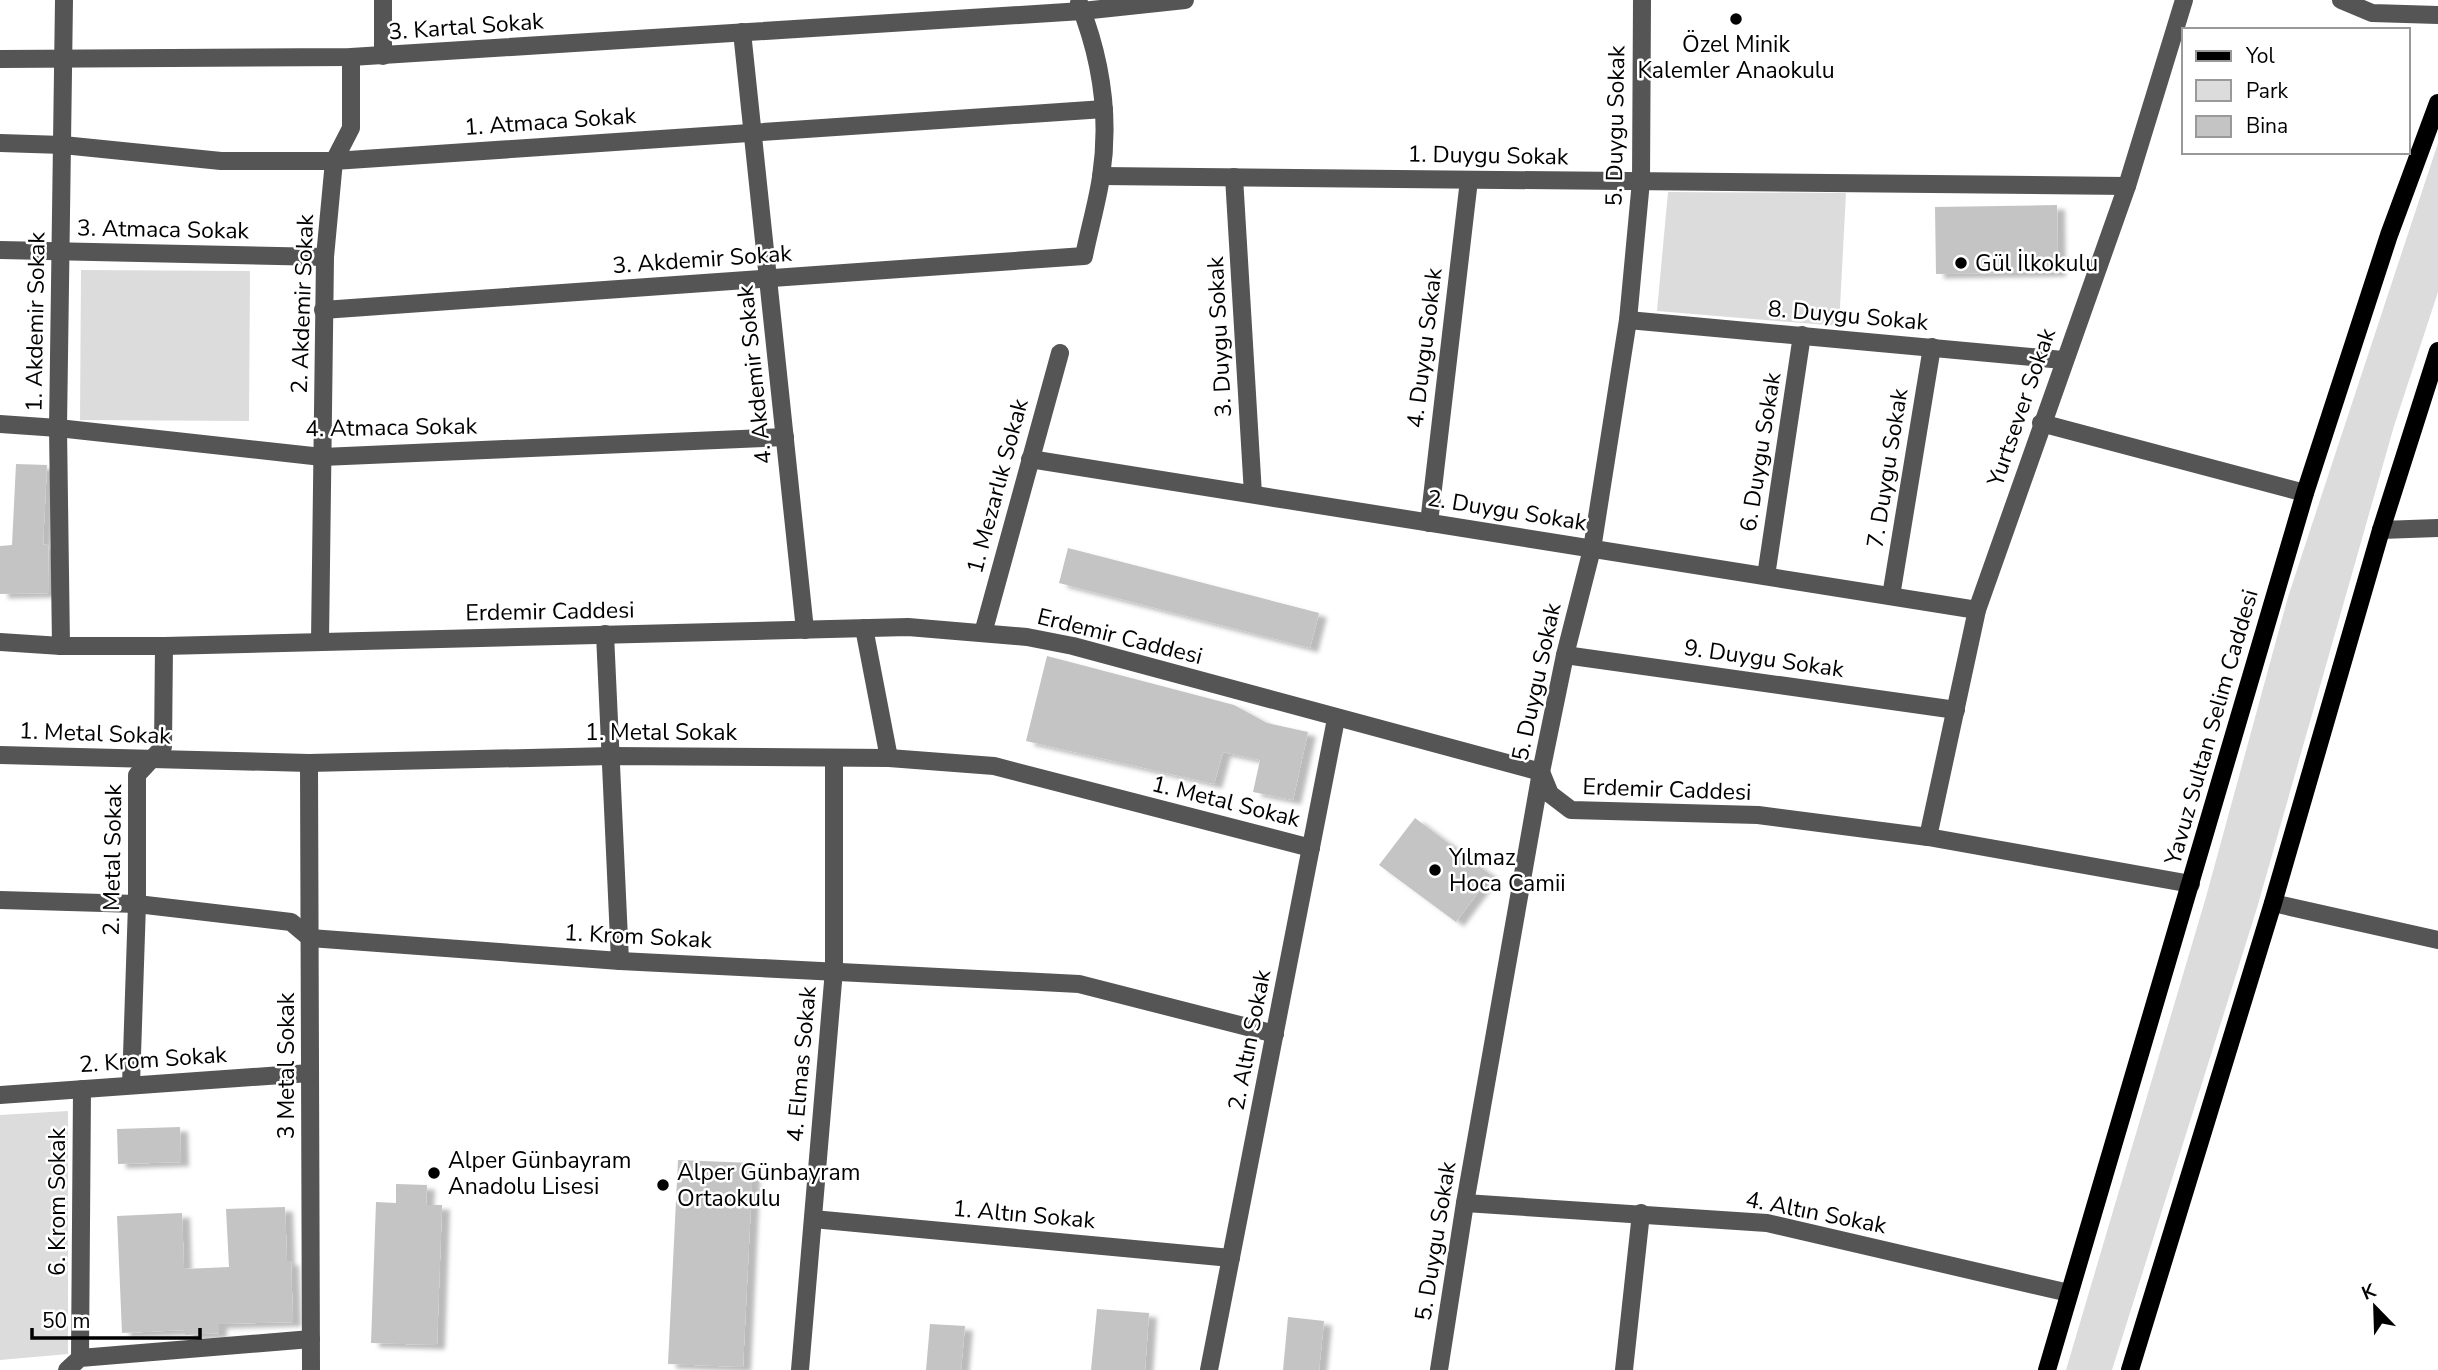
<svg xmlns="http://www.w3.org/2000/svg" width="2438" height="1370" viewBox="0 0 2438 1370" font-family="'Nunito Sans',sans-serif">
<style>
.green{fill:#dcdcdc}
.building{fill:#c4c4c4;filter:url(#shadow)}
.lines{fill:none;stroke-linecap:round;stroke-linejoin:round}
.minor{stroke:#555;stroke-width:18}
.major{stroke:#000;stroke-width:18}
.poi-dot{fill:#000;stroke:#fff;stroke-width:2.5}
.labels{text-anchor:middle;stroke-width:5;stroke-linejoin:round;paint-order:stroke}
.street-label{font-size:23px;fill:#000;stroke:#fff}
.poi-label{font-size:23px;fill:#000;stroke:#fff;text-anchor:start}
</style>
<defs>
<filter id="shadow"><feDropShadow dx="8" dy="4.5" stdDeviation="2" flood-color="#0004"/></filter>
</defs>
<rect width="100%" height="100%" fill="#fff"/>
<g class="green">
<path d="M2438 143V292L2394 426 2257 908 2112 1370H2066L2206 897 2288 597Z"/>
<path d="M1668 192 1846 193 1839 326 1657 311Z"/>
<path d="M81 270 250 271 249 421 80 420Z"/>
<path d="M68 1111V1354L0 1360V1115Z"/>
</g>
<g class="building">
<path d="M2057 205 2058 272 1936 274 1935 207Z"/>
<path d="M16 464 47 465 43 545 48 544 49 593 0 594V546L12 545Z"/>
<path d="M1068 548 1319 613 1310 648 1059 583Z"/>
<path d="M1047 656 1234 705 1267 723 1308 732 1293 800 1253 792 1260 760 1223 752 1214 784 1026 741Z"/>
<path d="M1415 818 1491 875 1456 922 1379 865Z"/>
<path d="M180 1127 181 1162 118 1164 117 1129Z"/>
<path d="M678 1160 753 1163 743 1367 668 1364Z"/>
<path d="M396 1184 427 1185 426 1205H442L437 1345 371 1343 376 1202 396 1203Z"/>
<path d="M285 1207 287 1261H291L293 1322 219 1324V1333L185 1335V1330L122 1333 117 1216 182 1213 184 1269 229 1267 226 1209Z"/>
<path d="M1097 1309 1149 1313 1145 1370H1091Z"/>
<path d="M1288 1317 1324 1321 1319 1370H1283Z"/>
<path d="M930 1324 965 1326 961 1370H926Z"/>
</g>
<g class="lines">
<g class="minor">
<path d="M383 0V56"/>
<path d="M2341 0 2372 13 2438 15"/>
<path d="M742 32 805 630"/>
<path d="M0 59 351 57 1082 11 1185 0"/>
<path d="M0 143 63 145 221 161H334L1104 109"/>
<path d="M1101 176 2127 186"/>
<path d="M1234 177 1253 494"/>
<path d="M0 250 325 257"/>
<path d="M323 310 1084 256C1089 230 1097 204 1101 177 1110 118 1101 58 1079 3"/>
<path d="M1628 320 2063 360"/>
<path d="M2041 423 2305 493"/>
<path d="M0 424 58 428 322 457 785 437"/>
<path d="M1030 459 1977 610"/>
<path d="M1429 523 1469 180"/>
<path d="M2381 530 2438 528"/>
<path d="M1766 576 1802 335"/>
<path d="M1891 596 1932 347"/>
<path d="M864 628 889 758"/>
<path d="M983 633 1060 353"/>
<path d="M605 634 620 961"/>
<path d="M320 641 325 257 334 161 351 128V57"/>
<path d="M0 642 61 646H164L908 627 1027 637 1073 646 1541 772 1550 794 1571 810 1758 815 1928 837 2191 884"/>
<path d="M61 646 58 428 64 0"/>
<path d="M1565 655 1956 710"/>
<path d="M0 755 309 763 611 756 889 758 994 766 1311 848"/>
<path d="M309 763 311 1370"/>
<path d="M1928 837 1977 610 2127 186 2184 0"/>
<path d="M0 900 137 904 291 922 310 938 620 961 1079 984 1275 1034"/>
<path d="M2273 903 2438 940"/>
<path d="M131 1085 137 904V775L163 747 164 646"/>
<path d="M0 1095 310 1073"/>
<path d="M1465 1203 1767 1223 2069 1293"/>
<path d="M813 1219 1231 1258"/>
<path d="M80 1358 82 1089"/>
<path d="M67 1370 80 1358 311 1339"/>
<path d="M800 1370 834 970V758"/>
<path d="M1209 1370 1336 719"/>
<path d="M1439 1370 1465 1203 1541 772 1565 655 1592 549 1628 320 1641 181 1642 0"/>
<path d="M1624 1370 1641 1213"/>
</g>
<g class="major">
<path d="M2047 1370 2305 493 2389 235 2438 103"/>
<path d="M2130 1370 2273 903 2381 530 2438 351"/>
</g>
</g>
<g class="poi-dot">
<circle cx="1736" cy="19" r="7"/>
<circle cx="1961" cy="263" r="7"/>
<circle cx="1435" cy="870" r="7"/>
<circle cx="434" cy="1173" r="7"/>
<circle cx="663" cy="1185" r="7"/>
</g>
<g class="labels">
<g class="street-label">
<text transform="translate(466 26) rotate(-4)" y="8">3. Kartal Sokak</text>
<text transform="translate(550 121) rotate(-4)" y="8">1. Atmaca Sokak</text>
<text transform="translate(1615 126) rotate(-89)" y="8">5. Duygu Sokak</text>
<text transform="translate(1488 155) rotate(1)" y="8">1. Duygu Sokak</text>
<text transform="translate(163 229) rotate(1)" y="8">3. Atmaca Sokak</text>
<text transform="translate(702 259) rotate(-4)" y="8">3. Akdemir Sokak</text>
<text transform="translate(302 304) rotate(-88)" y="8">2. Akdemir Sokak</text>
<text transform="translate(1848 315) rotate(5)" y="8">8. Duygu Sokak</text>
<text transform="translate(35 322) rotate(-89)" y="8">1. Akdemir Sokak</text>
<text transform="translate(1219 337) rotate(-93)" y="8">3. Duygu Sokak</text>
<text transform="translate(1424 348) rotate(-83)" y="8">4. Duygu Sokak</text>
<text transform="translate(754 375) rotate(-96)" y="8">4. Akdemir Sokak</text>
<text transform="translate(2021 407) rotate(-71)" y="8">Yurtsever Sokak</text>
<text transform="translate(391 427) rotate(-1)" y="8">4. Atmaca Sokak</text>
<text transform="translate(1760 452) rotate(-81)" y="8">6. Duygu Sokak</text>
<text transform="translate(1887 468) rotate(-81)" y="8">7. Duygu Sokak</text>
<text transform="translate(997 486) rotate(-75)" y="8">1. Mezarlık Sokak</text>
<text transform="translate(1507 510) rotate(9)" y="8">2. Duygu Sokak</text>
<text transform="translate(550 611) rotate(-1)" y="8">Erdemir Caddesi</text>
<text transform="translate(1120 636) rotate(14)" y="8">Erdemir Caddesi</text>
<text transform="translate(1764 658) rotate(8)" y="8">9. Duygu Sokak</text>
<text transform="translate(1536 682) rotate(-78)" y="8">5. Duygu Sokak</text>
<text transform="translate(2211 727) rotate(-74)" y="8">Yavuz Sultan Selim Caddesi</text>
<text x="661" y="740">1. Metal Sokak</text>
<text transform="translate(95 733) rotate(2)" y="8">1. Metal Sokak</text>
<text transform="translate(1667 789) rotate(2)" y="8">Erdemir Caddesi</text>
<text transform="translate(1226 801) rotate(14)" y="8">1. Metal Sokak</text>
<text transform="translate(112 860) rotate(-89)" y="8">2. Metal Sokak</text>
<text transform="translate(638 936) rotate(3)" y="8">1. Krom Sokak</text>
<text transform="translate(1249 1040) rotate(-79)" y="8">2. Altın Sokak</text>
<text transform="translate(153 1059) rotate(-4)" y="8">2. Krom Sokak</text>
<text transform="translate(801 1064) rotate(-85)" y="8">4. Elmas Sokak</text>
<text transform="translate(286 1066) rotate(-90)" y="8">3 Metal Sokak</text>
<text transform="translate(57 1202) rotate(-90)" y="8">6. Krom Sokak</text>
<text transform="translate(1816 1212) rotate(11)" y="8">4. Altın Sokak</text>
<text transform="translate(1024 1214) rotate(5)" y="8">1. Altın Sokak</text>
<text transform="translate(1435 1241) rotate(-81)" y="8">5. Duygu Sokak</text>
</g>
<g class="poi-label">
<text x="1736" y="52" text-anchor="middle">Özel Minik<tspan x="1736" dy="26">Kalemler Anaokulu</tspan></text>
<text x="1975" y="271">Gül İlkokulu</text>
<text x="1449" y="865">Yılmaz<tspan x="1449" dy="26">Hoca Camii</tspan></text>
<text x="448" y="1168">Alper Günbayram<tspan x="448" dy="26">Anadolu Lisesi</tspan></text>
<text x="677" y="1180">Alper Günbayram<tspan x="677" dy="26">Ortaokulu</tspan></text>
</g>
</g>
<rect x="2182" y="28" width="228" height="126" fill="#ffffff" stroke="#999999" stroke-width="2"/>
<rect x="2196" y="51" width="35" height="10" fill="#000000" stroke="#999999" stroke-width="2"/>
<text x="2246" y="63" font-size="21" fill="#000000">Yol</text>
<rect x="2196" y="80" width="35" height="21" fill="#dcdcdc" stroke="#999999" stroke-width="2"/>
<text x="2246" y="98" font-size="21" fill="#000000">Park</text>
<rect x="2196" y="116" width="35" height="21" fill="#c4c4c4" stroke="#999999" stroke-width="2"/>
<text x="2246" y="133" font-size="21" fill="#000000">Bina</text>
<g transform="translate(2375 1307) rotate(337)" stroke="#ffffff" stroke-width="5" paint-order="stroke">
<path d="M0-5L12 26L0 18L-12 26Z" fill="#000000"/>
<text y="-10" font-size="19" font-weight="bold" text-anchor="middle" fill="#000000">K</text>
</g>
<path d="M32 1328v10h168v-10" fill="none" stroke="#000000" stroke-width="3.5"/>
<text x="42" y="1328" font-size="21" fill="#000000" stroke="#ffffff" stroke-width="5" paint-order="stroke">50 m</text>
</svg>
